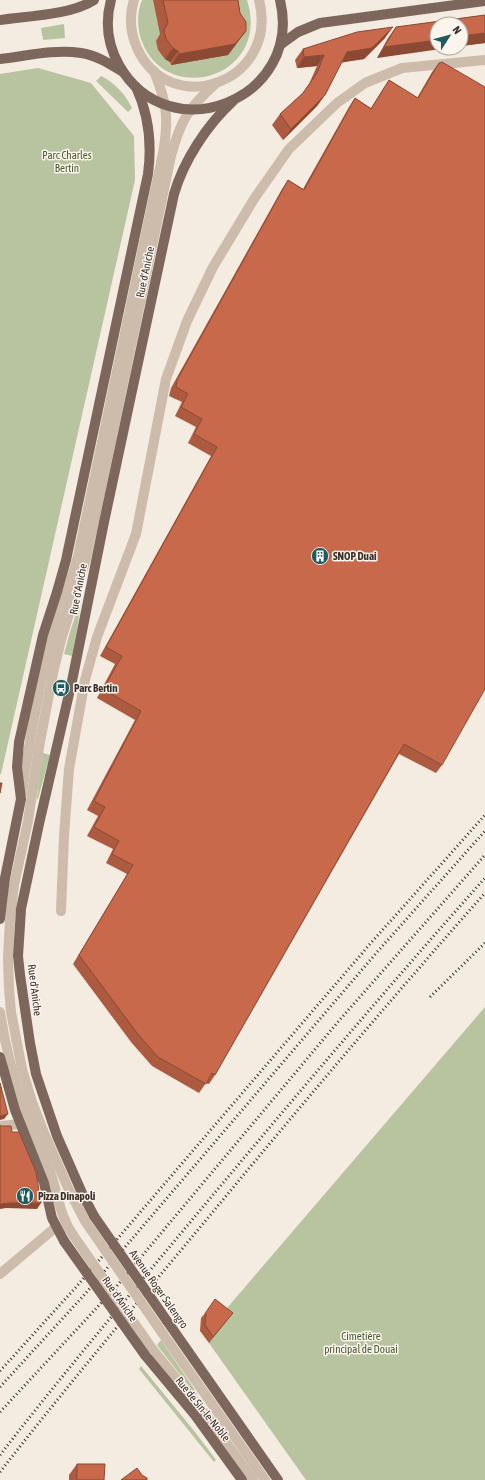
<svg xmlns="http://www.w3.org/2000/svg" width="485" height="1480" viewBox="0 0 485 1480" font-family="'Asap Condensed',sans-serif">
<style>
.green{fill:#b8c4a0}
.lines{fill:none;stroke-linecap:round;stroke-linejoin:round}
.minor{stroke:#cdbbac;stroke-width:10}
.major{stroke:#7d675c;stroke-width:10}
.rail{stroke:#3b302b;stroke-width:3;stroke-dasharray:1 3;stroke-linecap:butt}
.minor-bridge{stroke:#cdbbac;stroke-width:10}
.major-bridge{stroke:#7d675c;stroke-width:10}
.wall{fill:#ac5a40}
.shaded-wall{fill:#8c4a34}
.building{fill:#c8694b;stroke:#8c4a34}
.labels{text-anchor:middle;stroke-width:3;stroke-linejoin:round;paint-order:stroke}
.park-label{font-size:11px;fill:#4a5a2e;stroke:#fbf5ee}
.street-label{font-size:11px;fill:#3b302b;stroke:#fbf5ee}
.poi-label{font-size:11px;font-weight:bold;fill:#3b302b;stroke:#fbf5ee;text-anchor:start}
</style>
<rect width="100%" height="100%" fill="#f4ebe1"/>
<g class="green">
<path d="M142 0H247C272 77 165 109 141 39 137 26 137 12 142 0Z"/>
<path d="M64 24 65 38 43 40 41 28Z"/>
<path d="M38 68 91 83 134 136 135 180 1 774H0V74Z"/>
<path d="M101 76C115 83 125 94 132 108L128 112 96 81Z"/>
<path d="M81 599 78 624 72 656 64 654 70 632Z"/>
<path d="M43 753 50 755 38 799H37L40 766Z"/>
<path d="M485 1007V1480H306L209 1343 227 1308Z"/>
<path d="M161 1340 197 1393 196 1395 157 1345Z"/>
<path d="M141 1366 195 1432 216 1460 214 1462 139 1369Z"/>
</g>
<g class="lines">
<g class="minor">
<path d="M134 0C129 16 130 32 137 48 170 121 280 82 259 0"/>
<path d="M22 793C29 744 37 694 50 646 58 616 70 586 78 556L163 153C169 119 167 103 154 71"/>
<path d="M61 911 64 836 69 769 85 680 97 637 136 534 166 379 187 321 213 267 254 199 289 149 337 103 365 83 402 68 485 60"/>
<path d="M0 1012C4 1038 10 1065 18 1090 27 1117 39 1143 49 1169 58 1192 59 1215 73 1235"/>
<path d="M0 1126 21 1124"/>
<path d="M85 1221 69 1190 44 1133 32 1102 22 1069 11 1012 9 989 8 957 10 920 14 885 28 821 39 747 53 673 61 640 86 559 171 156C181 119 188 109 216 83"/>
<path d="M0 1274 56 1227"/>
<path d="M163 1334 265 1480"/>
<path d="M153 1350 212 1423 253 1480"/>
</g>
<g class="major">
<path d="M111 0C105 22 108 45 119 65 169 153 304 99 280 0"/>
<path d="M0 20C27 16 71 15 94 0"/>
<path d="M280 45 298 32 320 23 485 1"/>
<path d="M0 59C26 56 54 49 81 53 96 55 110 64 123 72"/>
<path d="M0 919 5 878 21 799 17 767 19 742 43 635 57 592 66 560 148 174C152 144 149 115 136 87"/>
<path d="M0 1057 15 1110 44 1183 52 1218 64 1241"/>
<path d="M94 1216 82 1193 57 1136 36 1074 30 1043 20 975 18 956 20 925 21 909 39 824 72 681 104 522 174 194C184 160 207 125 233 101"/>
<path d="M167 1321 278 1480"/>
<path d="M145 1355 195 1415 242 1480"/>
</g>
<g class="rail">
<path d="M430 997 485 943"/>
<path d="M0 1371 77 1286 370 944 485 815"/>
<path d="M0 1387 85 1294 378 951 485 831"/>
<path d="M0 1412 116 1287 337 1023 485 855"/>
<path d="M0 1455C62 1375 127 1298 192 1220 288 1105 385 990 485 878"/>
<path d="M0 1472C67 1386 137 1303 207 1219 298 1109 390 1000 485 893"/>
</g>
<g class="minor-bridge">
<path d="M85 1221 163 1334"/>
<path d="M73 1235 153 1350"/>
</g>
<g class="major-bridge">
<path d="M94 1216 167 1321"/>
<path d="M64 1241 145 1355"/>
</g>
</g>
<g class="wall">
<path d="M153 0H238L240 13 246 31 228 55 171 65 170 62 165 59 158 50 156 41 160 34Z"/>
<path d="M485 15V43L461 46V24L377 58 388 38 396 27Z"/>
<path d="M385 38 364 59 342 62 325 95 317 106 283 140 272 125 280 114 302 94 309 84 317 66 297 68 295 60 303 49Z"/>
<path d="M439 63 442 765 436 773 399 754 215 1075 209 1084 206 1083 199 1093 152 1066 131 1042 73 964 127 874 106 863 113 849 87 836 98 816 87 810 135 720 97 698 115 664 100 656 211 456 188 443 196 427 175 416 182 402 169 396 171 388 282 189 288 180 303 189 349 107 355 98 371 108 383 89 389 80 417 98 432 72Z"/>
<path d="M206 1312 228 1319 209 1343 200 1331 201 1318Z"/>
<path d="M77 1464 104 1480H69V1475Z"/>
</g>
<g class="shaded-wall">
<path d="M393 27 385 38 364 59 339 63 347 52Z"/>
<path d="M246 31 228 55 171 65 179 54Z"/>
<path d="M485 33V43L461 46V36Z"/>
<path d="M437 40V48H448L377 58 384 47Z"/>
<path d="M173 48 178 51 170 62 165 59Z"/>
<path d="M324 55 317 66 297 68 304 57Z"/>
<path d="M325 95 317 106 283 140 291 129Z"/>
<path d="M8 1114 4 1119 0 1120V1116Z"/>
<path d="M10 1203H41L37 1209 6 1208 0 1209V1204Z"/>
</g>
<g class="building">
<path d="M163 0H238L240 13 246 22V31L235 44 179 54 178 51 173 48 166 39 164 30 168 23Z"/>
<path d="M485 15V33L461 36V24H437V40L384 47 396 27Z"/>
<path d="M393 27 372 48 347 52 325 95 291 129 280 114 303 93 317 73 324 55 304 57 303 49 357 32Z"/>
<path d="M442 62 485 87V689L442 765 404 744 215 1075 212 1073 206 1084 158 1057 137 1033 79 955 133 865 112 854 119 841 94 827 105 807 94 801 141 711 103 689 122 656 106 647 217 447 194 434 202 419 181 407 188 394 176 387 177 380 288 180 304 190 355 98 371 109 389 80 418 98 439 63Z"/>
<path d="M0 783H2L0 793Z"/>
<path d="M0 1083 8 1114 0 1116Z"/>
<path d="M0 1125 1 1126H11L12 1132H19L36 1172 41 1203H10L0 1204Z"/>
<path d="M215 1299 233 1313 213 1337 205 1325 206 1312Z"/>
<path d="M77 1464H105L104 1480H77Z"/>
<path d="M137 1468 142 1475 147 1478V1480H121Z"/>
</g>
<defs>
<symbol id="building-disc" viewBox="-11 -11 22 22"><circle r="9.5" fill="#1f5a5e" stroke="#fbf5ee"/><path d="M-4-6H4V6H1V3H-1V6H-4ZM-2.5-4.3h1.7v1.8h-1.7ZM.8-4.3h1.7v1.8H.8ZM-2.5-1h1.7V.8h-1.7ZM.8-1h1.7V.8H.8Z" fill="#fff"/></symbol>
<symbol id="bus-disc" viewBox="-11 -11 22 22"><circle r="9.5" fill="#1f5a5e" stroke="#fbf5ee"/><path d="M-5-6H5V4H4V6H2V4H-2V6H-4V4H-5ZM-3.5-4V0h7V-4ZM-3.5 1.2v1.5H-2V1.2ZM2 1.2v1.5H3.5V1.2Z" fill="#fff"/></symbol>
<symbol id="restaurant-disc" viewBox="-11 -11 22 22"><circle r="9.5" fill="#1f5a5e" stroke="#fbf5ee"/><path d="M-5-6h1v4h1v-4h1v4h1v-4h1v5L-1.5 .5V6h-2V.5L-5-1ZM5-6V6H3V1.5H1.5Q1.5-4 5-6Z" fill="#fff"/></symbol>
</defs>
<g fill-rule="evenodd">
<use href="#building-disc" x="310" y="546" width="20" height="20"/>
<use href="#bus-disc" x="51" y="678" width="20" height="20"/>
<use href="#restaurant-disc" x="15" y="1186" width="20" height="20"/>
</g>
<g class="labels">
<g class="park-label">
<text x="67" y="159">Parc Charles<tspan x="67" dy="13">Bertin</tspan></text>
<text x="361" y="1340">Cimetière<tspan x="361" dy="13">principal de Douai</tspan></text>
</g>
<g class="street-label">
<text transform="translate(145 272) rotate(-78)" y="4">Rue d'Aniche</text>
<text transform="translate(78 589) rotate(-79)" y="4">Rue d'Aniche</text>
<text transform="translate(35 990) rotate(83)" y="4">Rue d'Aniche</text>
<text transform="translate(159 1289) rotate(55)" y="4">Avenue Roger Salengro</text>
<text transform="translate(120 1299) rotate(55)" y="4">Rue d'Aniche</text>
<text transform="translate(203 1409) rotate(51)" y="4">Rue de Sin-le-Noble</text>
</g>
<g class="poi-label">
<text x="333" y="560">SNOP Duai</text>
<text x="74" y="692">Parc Bertin</text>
<text x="38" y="1200">Pizza Dinapoli</text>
</g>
</g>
<g transform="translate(449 36) rotate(54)"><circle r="19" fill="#fbf5ee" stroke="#aea6a0"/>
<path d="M0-3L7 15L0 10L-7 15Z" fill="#1f5a5e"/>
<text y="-6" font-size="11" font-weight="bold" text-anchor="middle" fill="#3b302b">N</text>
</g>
</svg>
